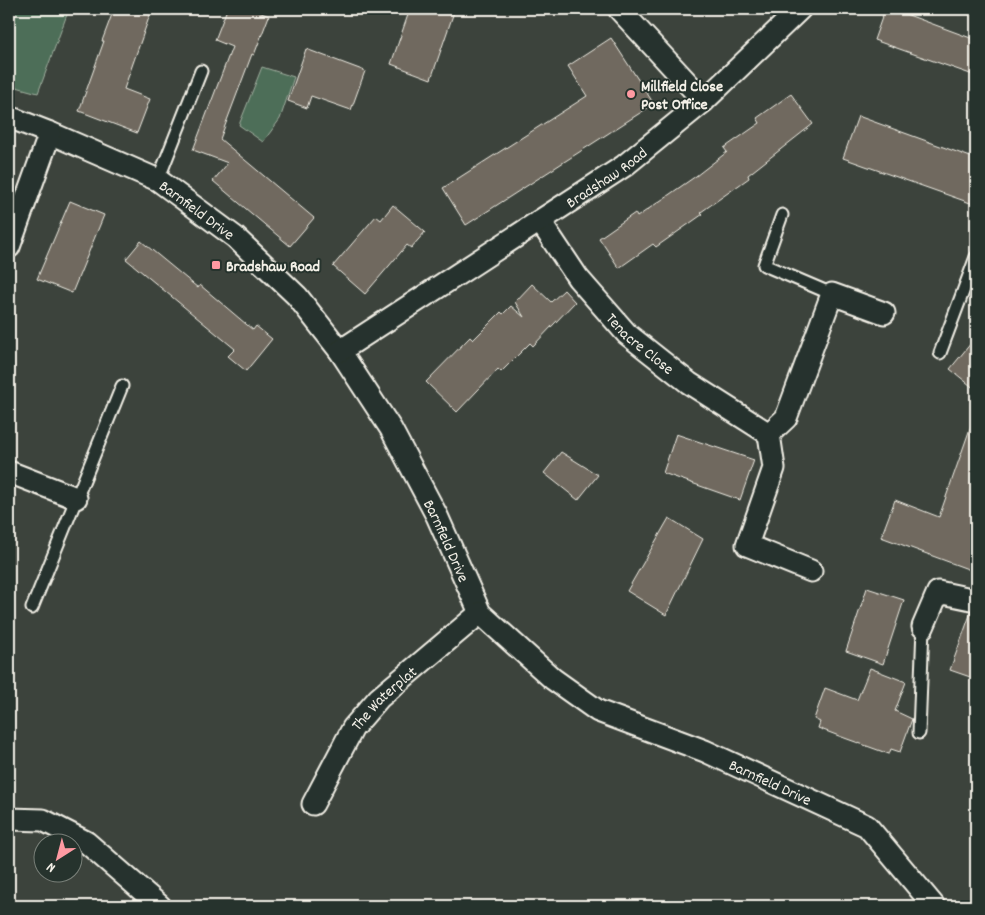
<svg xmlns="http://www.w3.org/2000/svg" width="985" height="915" viewBox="0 0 985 915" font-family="Dekko,sans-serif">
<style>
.green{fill:#4e6e59;stroke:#a1b0a0}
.building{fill:#6f695e;stroke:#f4f1e8}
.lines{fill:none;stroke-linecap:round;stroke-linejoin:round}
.lane-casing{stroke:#f4f1e8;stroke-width:15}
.street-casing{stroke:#f4f1e8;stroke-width:25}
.lane{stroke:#26332d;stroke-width:11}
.street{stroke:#26332d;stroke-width:21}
.poi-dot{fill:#ff9aa2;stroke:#26332d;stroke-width:2}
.labels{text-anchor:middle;stroke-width:4;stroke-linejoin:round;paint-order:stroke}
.poi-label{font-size:16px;font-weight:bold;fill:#f4f1e8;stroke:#26332d;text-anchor:start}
.street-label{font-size:16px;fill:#f4f1e8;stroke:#26332d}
</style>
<rect width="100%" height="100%" fill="#3c433c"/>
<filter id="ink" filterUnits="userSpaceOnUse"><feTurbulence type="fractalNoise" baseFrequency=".02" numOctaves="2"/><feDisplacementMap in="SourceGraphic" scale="10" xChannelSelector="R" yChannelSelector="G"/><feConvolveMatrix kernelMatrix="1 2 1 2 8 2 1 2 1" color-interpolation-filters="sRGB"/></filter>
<g filter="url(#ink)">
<g class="green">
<path d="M9 9H69L38 93 9 85Z"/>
<path d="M262 67 294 77 280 119 263 142 239 125Z"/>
</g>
<g class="building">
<path d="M114 9H152L124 89 150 99 137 133 79 111 104 41H102Z"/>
<path d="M227 9H251L269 16 254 55 252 54 220 139 314 218 290 246 213 181 228 163 193 150 232 47 215 40Z"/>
<path d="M410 9H455L431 79 391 64Z"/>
<path d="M885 9H892L976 40V76L874 40Z"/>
<path d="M611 38 654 104 466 225 443 188 587 96 568 66Z"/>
<path d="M306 49 365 71 351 110 311 96 307 108 288 101Z"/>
<path d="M791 94 813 124 748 175 749 178 701 212 703 214 656 247 653 244 619 268 599 238 635 213 637 217 696 176 727 152 724 148 760 123 757 118Z"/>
<path d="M858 116 976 159V205L843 158Z"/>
<path d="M70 201 104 215 72 293 37 279Z"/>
<path d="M393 205 425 232 411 248 407 245 365 294 333 266 376 216 381 220Z"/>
<path d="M141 241 198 288 200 285 253 330 256 326 272 339 246 371 228 356 235 349 126 259Z"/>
<path d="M532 284 551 302 564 290 575 302 533 346 530 343 501 372 498 369 457 412 426 382 470 337 473 340 501 312 503 314 511 306 524 317 515 302Z"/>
<path d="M976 337V390L950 369Z"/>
<path d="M973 420H976V572L881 537 895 500 939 517Z"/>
<path d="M676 434 754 460 740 500 663 473Z"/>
<path d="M561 452 598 475 578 500 544 473Z"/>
<path d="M669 518 703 539 666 615 627 591Z"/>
<path d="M867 588 904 600 883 664 846 651Z"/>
<path d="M971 612H976V679L950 670Z"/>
<path d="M870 668 906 682 895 711 912 719 900 752 891 749 889 754 839 736 818 728 820 722 814 719 825 688 857 700Z"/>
</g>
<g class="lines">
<defs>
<g id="lane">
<path d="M158 180 201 71"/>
<path d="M782 215 764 265 832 294"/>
<path d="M940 353 976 257"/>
<path d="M32 608 122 386"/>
<path d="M919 733 923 627"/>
</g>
<g id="street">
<path d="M619 9 704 101"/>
<path id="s1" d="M9 117 50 133 158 180 235 237 297 296 340 351 391 429 437 516 480 613 553 679 598 711 705 751 867 826 934 906"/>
<path id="s2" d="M540 221 578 278 627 334 689 383 769 434"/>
<path d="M9 247 50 133"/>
<path id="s3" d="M340 351 624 166 704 101 800 9"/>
<path d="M9 472 76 498"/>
<path d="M811 571 747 545 774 468 769 434 786 418 832 294 884 313"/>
<path d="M923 627 938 592 976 600"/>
<path id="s4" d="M313 804 353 728 379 698 480 613"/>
<path d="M9 819 43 820 86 842 160 906"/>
</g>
</defs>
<use href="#lane" class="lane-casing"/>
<use href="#street" class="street-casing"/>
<use href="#lane" class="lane"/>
<use href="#street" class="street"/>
</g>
</g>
<g class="poi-dot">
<circle cx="631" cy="94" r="5"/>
<rect x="211" y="260" width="10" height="10" rx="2.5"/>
</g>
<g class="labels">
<g class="poi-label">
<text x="641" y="91">Millfield Close<tspan x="641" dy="18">Post Office</tspan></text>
<text x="226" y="271">Bradshaw Road</text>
</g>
<g class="street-label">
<text dy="6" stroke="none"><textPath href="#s3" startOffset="318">Bradshaw Road</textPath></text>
<text dy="6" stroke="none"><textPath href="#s1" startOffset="211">Barnfield Drive</textPath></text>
<text dy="6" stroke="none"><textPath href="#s2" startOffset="159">Tenacre Close</textPath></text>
<text dy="6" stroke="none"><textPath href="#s1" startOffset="631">Barnfield Drive</textPath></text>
<text dy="6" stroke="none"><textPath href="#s4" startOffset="129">The Waterplat</textPath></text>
<text dy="6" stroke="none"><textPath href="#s1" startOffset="1051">Barnfield Drive</textPath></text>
</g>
</g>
<rect width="985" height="915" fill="none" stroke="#26332d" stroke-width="30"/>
<rect x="15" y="15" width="955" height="885" fill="none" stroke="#f4f1e8" stroke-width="2" filter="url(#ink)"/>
<g transform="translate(58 858) rotate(216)"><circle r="24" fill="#26332d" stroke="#787f78"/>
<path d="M0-4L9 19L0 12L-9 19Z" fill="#ff9aa2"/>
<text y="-8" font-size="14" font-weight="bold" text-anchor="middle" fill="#f4f1e8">N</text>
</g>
</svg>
